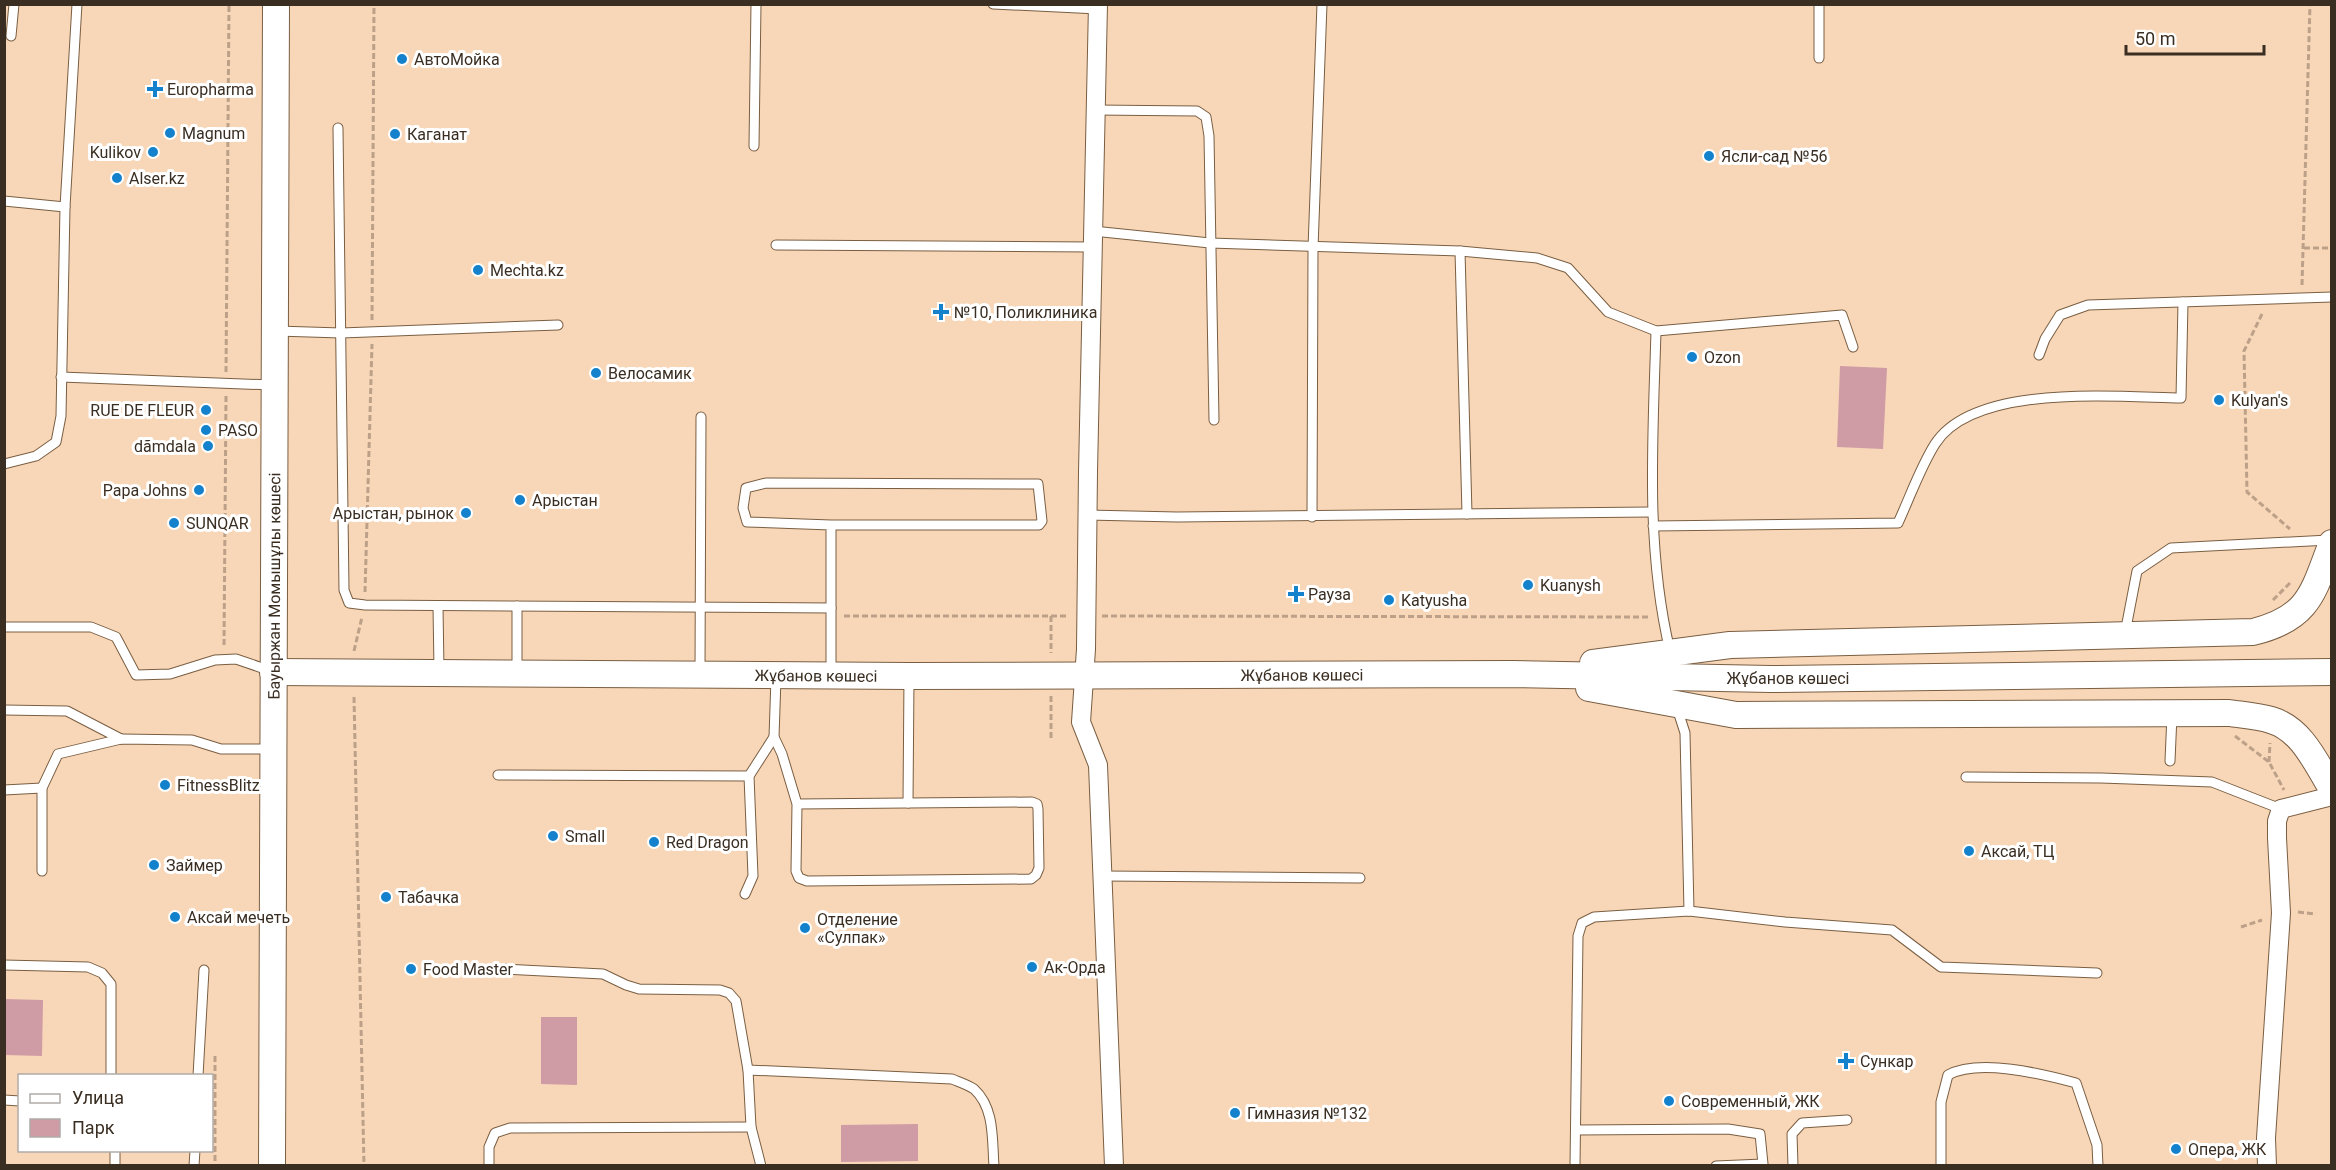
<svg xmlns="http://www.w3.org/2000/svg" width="2336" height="1170" viewBox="0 0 2336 1170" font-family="Roboto,sans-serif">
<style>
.green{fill:#cf9ba5}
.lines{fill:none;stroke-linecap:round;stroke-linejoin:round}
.lane-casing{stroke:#7a5e42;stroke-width:11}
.street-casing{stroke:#7a5e42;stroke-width:20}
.secondary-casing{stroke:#7a5e42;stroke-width:28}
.path{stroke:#bca188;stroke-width:3;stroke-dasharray:6 3;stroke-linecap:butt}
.lane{stroke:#fff;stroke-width:9}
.street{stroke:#fff;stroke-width:18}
.secondary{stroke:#fff;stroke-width:26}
.secondary-bridge-casing{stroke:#7a5e42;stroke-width:28;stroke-linecap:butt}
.secondary-bridge{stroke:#fff;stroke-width:26}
.poi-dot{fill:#1381cb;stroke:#fff;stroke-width:2}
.labels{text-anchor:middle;stroke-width:6;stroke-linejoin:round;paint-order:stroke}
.poi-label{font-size:16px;fill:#3a2e22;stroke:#fff;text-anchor:start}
.street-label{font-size:16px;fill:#3a2e22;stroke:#fff}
</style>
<rect width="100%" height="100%" fill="#f8d7b8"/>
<g class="green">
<path d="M1840 366 1887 368 1883 449 1837 447Z"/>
<path d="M5 999 43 1000 42 1056 5 1055Z"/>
<path d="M541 1017H577V1085L541 1084Z"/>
<path d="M918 1124V1161L841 1162V1125Z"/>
</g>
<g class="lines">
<defs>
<g id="lane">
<path d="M993 4 1098 9"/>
<path d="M11 36 14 4"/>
<path d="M1819 58V4"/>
<path d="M1095 110 1197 111 1206 117 1209 136 1214 420"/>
<path d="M338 128 344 590 349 603 365 605 831 608"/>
<path d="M754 146 756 4"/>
<path d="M4 201 65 207"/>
<path d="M1093 231 1210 243 1460 251 1537 258 1568 268 1608 312 1656 331 1842 315 1853 347"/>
<path d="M776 245 1092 247"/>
<path d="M1460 251 1467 514"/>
<path d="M277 331 341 333 558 325"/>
<path d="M1656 331C1653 438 1645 546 1670 651"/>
<path d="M2039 355 2045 339 2060 315 2088 305 2332 297"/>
<path d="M61 377 272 385"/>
<path d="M4 464 36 456 56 442 61 416 65 207 77 4"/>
<path d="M1087 515 1177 517 1651 512"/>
<path d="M1312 517 1313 248 1322 4"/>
<path d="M1653 526 1898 523C1910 497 1920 468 1935 444 1974 383 2117 397 2181 398L2183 302"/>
<path d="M438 606 439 671"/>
<path d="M517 606V671"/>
<path d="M4 627H91L116 637 136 675 170 674 215 660 236 659 271 671"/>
<path d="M2122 630 2126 628 2137 571 2171 548 2329 540"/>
<path d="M700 672 701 417"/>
<path d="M831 674V525H1039L1042 521 1038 484 766 483 746 488 743 508 747 522 831 525"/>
<path d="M776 678 774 737 782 754 797 804 796 871 799 878 807 881 1031 879 1036 875 1039 868 1038 809 1037 804 1032 802 797 804"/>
<path d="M1677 708 1685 733 1689 911"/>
<path d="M4 710 67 711 121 739"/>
<path d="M2170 761 2172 715"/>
<path d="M498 775 749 776"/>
<path d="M1966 777 2101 778 2212 782 2281 809"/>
<path d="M4 790 42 788"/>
<path d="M908 803 909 677"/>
<path d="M42 871V788L58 754 121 739 192 740 221 749H272"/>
<path d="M1102 876 1360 878"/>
<path d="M745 894 753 876 749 776 774 737"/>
<path d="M4 965 88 967 102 973 111 984V1076"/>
<path d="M505 969 603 974 626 985 639 989 720 990 729 993 736 1001 748 1070 751 1127 761 1166"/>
<path d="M748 1070 952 1079C959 1082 968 1085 974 1089 995 1108 992 1140 994 1166"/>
<path d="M198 1076 204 970"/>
<path d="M4 1100 20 1101"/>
<path d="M1576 1130 1728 1129 1760 1134 1763 1164 1716 1166"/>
<path d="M115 1150V1166"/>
<path d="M194 1166 195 1150"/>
<path d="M489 1166V1147L495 1133 510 1128 751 1127"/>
<path d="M1575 1166 1578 936 1582 923 1594 917 1689 911 1785 922 1892 930 1941 967 2097 973"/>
<path d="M1793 1166 1792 1134 1802 1123 1847 1120"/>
<path d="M1941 1166V1102L1948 1075C1979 1058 2043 1074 2076 1083L2097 1145 2098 1166"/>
</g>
<g id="street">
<path d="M1098 4 1088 472 1086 649 1081 722 1098 765 1114 1166"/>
<path d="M2267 1166 2266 1138 2281 913 2277 838V821L2281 809 2332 796"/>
</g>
<g id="secondary">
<path d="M1593 663 1730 645 2253 632C2310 618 2313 592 2332 543"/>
<path id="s1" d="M273 672 909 676 1512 674 1771 679"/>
<path d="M1589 688 1736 715 2229 713C2243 715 2258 716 2271 720 2302 729 2316 763 2332 789"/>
<path id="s2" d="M272 1166 276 4"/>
</g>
</defs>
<use href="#lane" class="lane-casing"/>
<use href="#street" class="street-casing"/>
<use href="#secondary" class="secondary-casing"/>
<g class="path">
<path d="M2304 248H2332"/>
<path d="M2302 285 2310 4"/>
<path d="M2262 314 2244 351 2247 492 2290 529"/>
<path d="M372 320 374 4"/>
<path d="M226 372 229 4"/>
<path d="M365 592 372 344"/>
<path d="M2273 600 2290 583"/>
<path d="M844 616H1069"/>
<path d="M1051 616V653"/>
<path d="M1102 616 1651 617"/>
<path d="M224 645 226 396"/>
<path d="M354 651 362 617"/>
<path d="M1051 696V739"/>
<path d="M354 697 364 1166"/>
<path d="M2235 736 2269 762 2284 790"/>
<path d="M2269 762 2270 743"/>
<path d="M2298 912 2316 914"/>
<path d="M2241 927 2262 920"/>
<path d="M215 1056V1166"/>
</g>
<use href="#lane" class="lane"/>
<use href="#street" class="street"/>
<use href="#secondary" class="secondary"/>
<defs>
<path id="secondary-bridge" d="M1771 679 2332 672"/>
</defs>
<use href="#secondary-bridge" class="secondary-bridge-casing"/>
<use href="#secondary-bridge" class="secondary-bridge"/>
</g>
<g class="poi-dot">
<circle cx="402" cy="59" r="6"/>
<path d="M152 80h6v6h6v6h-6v6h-6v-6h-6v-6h6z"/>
<circle cx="170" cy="133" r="6"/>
<circle cx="395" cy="134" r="6"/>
<circle cx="153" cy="152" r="6"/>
<circle cx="1709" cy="156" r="6"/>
<circle cx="117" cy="178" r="6"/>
<circle cx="478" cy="270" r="6"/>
<path d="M938 303h6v6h6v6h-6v6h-6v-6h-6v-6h6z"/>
<circle cx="1692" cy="357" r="6"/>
<circle cx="596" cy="373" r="6"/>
<circle cx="2219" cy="400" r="6"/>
<circle cx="206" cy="410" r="6"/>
<circle cx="206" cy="430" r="6"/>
<circle cx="208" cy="446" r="6"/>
<circle cx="199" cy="490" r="6"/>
<circle cx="520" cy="500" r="6"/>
<circle cx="466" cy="513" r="6"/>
<circle cx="174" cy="523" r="6"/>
<circle cx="1528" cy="585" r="6"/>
<path d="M1293 585h6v6h6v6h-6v6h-6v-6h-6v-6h6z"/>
<circle cx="1389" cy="600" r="6"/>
<circle cx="165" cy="785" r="6"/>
<circle cx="553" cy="836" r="6"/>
<circle cx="654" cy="842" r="6"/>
<circle cx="1969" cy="851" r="6"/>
<circle cx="154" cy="865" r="6"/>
<circle cx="386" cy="897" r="6"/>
<circle cx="175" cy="917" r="6"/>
<circle cx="805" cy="928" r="6"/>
<circle cx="1032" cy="967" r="6"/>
<circle cx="411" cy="969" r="6"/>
<path d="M1843 1052h6v6h6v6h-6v6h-6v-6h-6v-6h6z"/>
<circle cx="1669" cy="1101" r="6"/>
<circle cx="1235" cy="1113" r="6"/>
<circle cx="2176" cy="1149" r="6"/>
</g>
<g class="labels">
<g class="poi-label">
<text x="414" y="65">АвтоМойка</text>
<text x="167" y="95">Europharma</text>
<text x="182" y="139">Magnum</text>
<text x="407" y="140">Каганат</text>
<text x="141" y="158" text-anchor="end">Kulikov</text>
<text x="1721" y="162">Ясли-сад №56</text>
<text x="129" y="184">Alser.kz</text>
<text x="490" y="276">Mechta.kz</text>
<text x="954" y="318">№10, Поликлиника</text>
<text x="1704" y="363">Ozon</text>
<text x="608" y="379">Велосамик</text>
<text x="2231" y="406">Kulyan's</text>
<text x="194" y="416" text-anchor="end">RUE DE FLEUR</text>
<text x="218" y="436">PASO</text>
<text x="196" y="452" text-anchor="end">dãmdala</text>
<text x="187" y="496" text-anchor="end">Papa Johns</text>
<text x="532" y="506">Арыстан</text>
<text x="454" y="519" text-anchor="end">Арыстан, рынок</text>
<text x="186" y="529">SUNQAR</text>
<text x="1540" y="591">Kuanysh</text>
<text x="1308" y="600">Рауза</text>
<text x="1401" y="606">Katyusha</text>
<text x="177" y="791">FitnessBlitz</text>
<text x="565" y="842">Small</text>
<text x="666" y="848">Red Dragon</text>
<text x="1981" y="857">Аксай, ТЦ</text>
<text x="166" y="871">Займер</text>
<text x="398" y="903">Табачка</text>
<text x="187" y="923">Аксай мечеть</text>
<text x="817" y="925">Отделение<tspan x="817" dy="18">«Сулпак»</tspan></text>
<text x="1044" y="973">Ак-Орда</text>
<text x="423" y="975">Food Master</text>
<text x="1860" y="1067">Сункар</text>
<text x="1681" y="1107">Современный, ЖК</text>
<text x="1247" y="1119">Гимназия №132</text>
<text x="2188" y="1155">Опера, ЖК</text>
</g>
<g class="street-label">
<text dy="6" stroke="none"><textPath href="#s2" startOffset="580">Бауыржан Момышұлы көшесі</textPath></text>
<text dy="6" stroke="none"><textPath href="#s1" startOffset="1029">Жұбанов көшесі</textPath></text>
<text dy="6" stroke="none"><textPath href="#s1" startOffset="543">Жұбанов көшесі</textPath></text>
<text x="1788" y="684">Жұбанов көшесі</text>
</g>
</g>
<rect width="2336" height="1170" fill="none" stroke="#3a2e22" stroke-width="12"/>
<rect x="18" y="1074" width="195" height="78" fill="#ffffff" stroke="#b0aba7" stroke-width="1.5"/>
<rect x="30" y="1094" width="30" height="9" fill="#ffffff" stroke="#b0aba7" stroke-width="1.5"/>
<text x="72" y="1104" font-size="18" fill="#3a2e22">Улица</text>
<rect x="30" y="1119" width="30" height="18" fill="#cf9ba5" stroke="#b0aba7" stroke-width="1.5"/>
<text x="72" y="1134" font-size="18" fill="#3a2e22">Парк</text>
<path d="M2126 45v9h138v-9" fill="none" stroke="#3a2e22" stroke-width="3"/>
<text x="2135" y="45" font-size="18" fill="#3a2e22" stroke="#ffffff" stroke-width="4.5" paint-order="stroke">50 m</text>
</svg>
